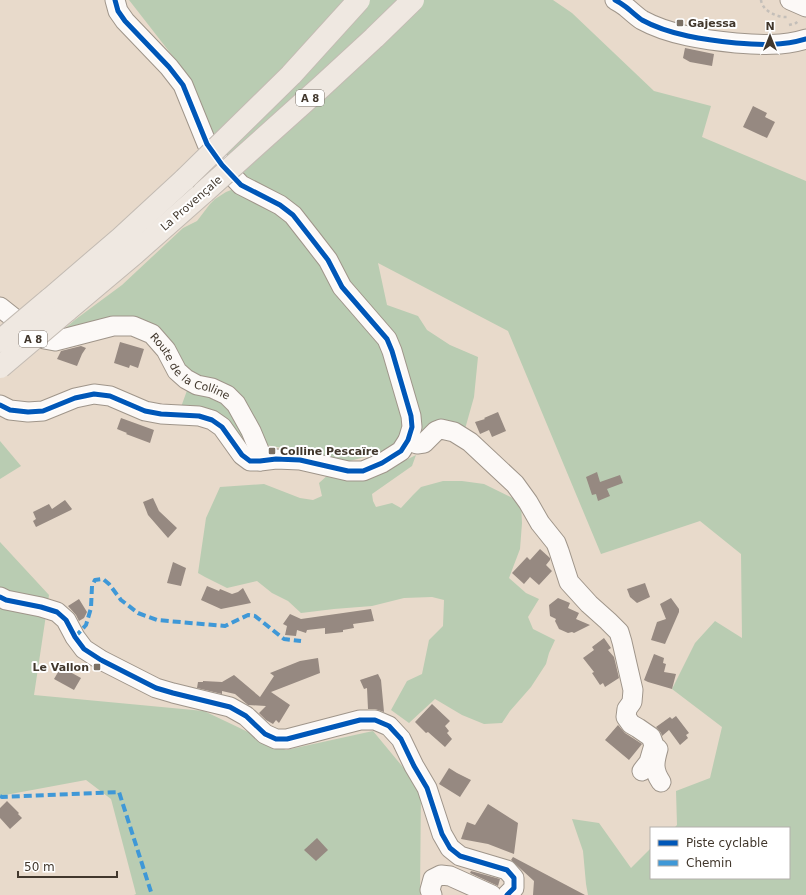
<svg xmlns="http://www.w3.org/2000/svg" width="806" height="895" viewBox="0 0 806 895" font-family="'DejaVu Sans',sans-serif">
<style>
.green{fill:#b9ccb2}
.building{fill:#968981}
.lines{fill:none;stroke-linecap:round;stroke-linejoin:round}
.minor-casing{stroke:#9f958a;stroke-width:21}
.highway-casing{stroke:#c3bbb3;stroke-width:24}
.path{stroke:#c4bfb9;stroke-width:2.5;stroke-dasharray:3 3;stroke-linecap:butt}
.minor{stroke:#fcf9f7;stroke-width:19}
.highway{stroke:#efe8e1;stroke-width:22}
.highway-bridge-casing{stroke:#c3bbb3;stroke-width:24;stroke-linecap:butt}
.highway-bridge{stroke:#efe8e1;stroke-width:22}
.quiet{stroke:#3f98d7;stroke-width:4;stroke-dasharray:8 4;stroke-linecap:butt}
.cycleway-casing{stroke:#fff;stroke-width:8}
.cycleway{stroke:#0057b8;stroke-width:5}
.poi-dot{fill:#7b7064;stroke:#fff;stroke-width:1.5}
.labels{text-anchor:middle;stroke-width:4;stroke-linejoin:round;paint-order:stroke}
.shield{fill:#fff;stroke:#7a736b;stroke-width:1}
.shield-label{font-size:10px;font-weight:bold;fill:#41372c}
.poi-label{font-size:11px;font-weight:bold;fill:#41372c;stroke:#fff;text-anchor:start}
.street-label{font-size:11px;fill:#41372c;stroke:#fff}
</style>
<rect width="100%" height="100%" fill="#e8dacb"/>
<g class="green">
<path d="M129 0H553L572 13 654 91 711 106 702 137 806 181V895H588L586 884 583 851 572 819 599 823 631 868 651 848V878H789V828H674L677 825 676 791 710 778 722 727 672 689 695 643 715 621 742 638 741 554 700 521 601 554 508 331 378 263 387 305 418 316 427 330 450 345 478 357 474 397 465 429 384 452 346 462 305 452 243 441 181 407 193 374 184 369 157 331 56 336 76 319 122 285 183 228 197 221 210 204 215 199 226 192 236 188 189 77Z"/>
<path d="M0 441 21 466 0 479Z"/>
<path d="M416 455 412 466 372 494 373 501 376 507 392 503 401 508 413 495 421 487 443 481H462L484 484 521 502 522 523 520 549 509 578 526 593 539 599 528 617 533 629 555 640 549 653 546 664 531 687 510 711 502 723 484 724 462 715 435 699 409 723 391 710 407 681 422 674 429 640 443 626 444 600 432 597 404 598 372 606 334 609 301 613 288 601 272 593 257 581 227 588 205 577 198 573 206 518 220 487 264 484 300 498 313 500 322 496 319 483 329 474 372 477Z"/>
<path d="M0 542 49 595 34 695 204 711 286 750 373 731 421 789 420 895H134L136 894 111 799 86 780 0 796Z"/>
</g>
<g class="building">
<path d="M685 48 714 54 712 66 690 62 683 58Z"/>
<path d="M753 106 767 113 765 117 775 122 767 138 743 127Z"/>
<path d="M120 342 144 349 138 368 130 365 129 368 114 363Z"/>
<path d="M81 346 86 348 82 354 77 366 57 359 61 351Z"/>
<path d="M498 412 506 431 492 437 489 430 480 434 475 422 485 419 484 418Z"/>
<path d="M121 418 154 430 150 443 126 434 127 433 117 429Z"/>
<path d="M597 472 600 482 620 475 623 483 607 489 610 496 598 501 596 494 592 495 586 477Z"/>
<path d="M153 498 159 511 177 528 168 538 148 515 143 502Z"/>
<path d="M65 500 72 509 71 510 36 527 33 521 36 519 33 512 49 504 52 509Z"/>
<path d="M540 549 550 558V560L546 565 552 571 539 585 530 577 524 584 512 573 527 557 530 560Z"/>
<path d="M173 562 186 568 181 586 167 583Z"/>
<path d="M645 583 650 597 637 603 630 597 627 589Z"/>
<path d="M207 586 219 591 220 589 232 594 238 592 243 588 251 603 221 609 201 600Z"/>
<path d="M558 598 570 603 568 608 579 613 576 619 590 625 574 633 572 632 568 633 559 629 555 621 556 619 550 616 549 605Z"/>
<path d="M671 598 679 609V612L665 644 651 640 657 622 666 619 660 604Z"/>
<path d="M79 599 87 612 84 618 79 621 76 615 68 606Z"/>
<path d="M371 609 374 621 353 624 354 628 343 630V632L325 634V628L307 630 306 633 297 630 296 636 285 635 287 626 283 624 290 614 301 619Z"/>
<path d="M604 638 611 648 608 650 614 657 619 678 605 687 603 683 600 685 592 673 594 672 583 658 594 650 592 647Z"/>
<path d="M654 654 664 658 663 663 666 664 664 672 676 674 672 689 648 682 644 680Z"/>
<path d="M318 658 320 673 271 692 290 705 279 723 276 720 273 724 266 720 259 713 266 706 248 705 235 694 222 691V694L197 688 198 682H203V681L222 682 234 675 260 697 274 676 270 673 300 661Z"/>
<path d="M61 667 81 678 74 690 54 679Z"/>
<path d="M378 674 381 680 384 712 375 709H368L367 688 364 689 360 680Z"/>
<path d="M432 704 450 721 445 726 449 731 447 733 452 739 445 747 428 732 426 733 415 722Z"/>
<path d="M676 716 689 733 686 735 688 738 680 745 669 730 662 736 661 733 656 727 670 717 672 719Z"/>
<path d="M618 725 625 733 642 744 629 760 605 740Z"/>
<path d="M449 768 457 773 471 780 460 797 439 784Z"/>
<path d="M7 801 19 813 18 814 22 818 10 829 0 818V808Z"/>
<path d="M488 804 518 823 514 854 488 844 461 839 467 822 475 825Z"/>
<path d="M317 838 328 850 316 861 304 850Z"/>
<path d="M513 857 585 895H533L534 881 511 860Z"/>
<path d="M471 871 500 879 498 886 470 873Z"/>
</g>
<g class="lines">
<defs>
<g id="minor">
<path d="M615 0C619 2 622 4 626 7 631 11 636 16 642 20 669 35 706 40 736 43 760 45 783 46 806 39"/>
<path d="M790 0 806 7"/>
<path id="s1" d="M0 307 39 338 55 341 113 326H133L152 334 166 350 177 371 186 379 197 385 212 388 227 395 236 404 251 431 259 450 260 461"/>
<path d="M0 405 10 410 28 412 43 411 75 398 94 394 110 396 145 411 161 414 199 416 212 420 222 427 242 455 250 461H260L276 459 300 460 348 471H363L382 463 401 451 408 440 412 427 411 416 392 351 387 339 342 287 328 260 311 238 293 215 280 205 241 185 222 165 207 144 183 85 169 67 125 21 118 11 115 0"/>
<path d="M408 440 417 444 424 443 436 431 441 429 454 432 470 442 515 484 528 502 540 523 556 543 559 551 569 582 589 604 608 621 619 632 622 642 627 664 633 690 632 702 627 709 626 717 631 724 638 728 651 737 654 745 649 762 642 771"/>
<path d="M0 597 6 600 41 607 57 612 66 620 75 637 84 649 101 660 156 688 173 693 230 707 246 716 265 734 276 739H287L360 720H375L389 726 401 739 414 766 427 788 442 834 450 848 460 856 507 870 514 878V888L507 895"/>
<path d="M658 749C654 763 653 770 661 782"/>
<path d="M432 895 430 890 433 879 441 875 450 876 492 895"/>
</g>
<g id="highway">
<path d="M50 299 121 238 185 179"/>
<path d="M66 311 135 253 204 192"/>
</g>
</defs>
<use href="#minor" class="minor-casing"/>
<use href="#highway" class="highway-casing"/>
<g class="path">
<path d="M761 0C762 11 778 18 788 17"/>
<path d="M789 25 796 23 798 21"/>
</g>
<use href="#minor" class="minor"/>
<use href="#highway" class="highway"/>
<defs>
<g id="highway-bridge">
<path d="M185 179 291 75 359 0"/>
<path d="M204 192 322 86 374 38 413 0"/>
<path d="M0 341 50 299"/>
<path d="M0 367 66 311"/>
</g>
</defs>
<use href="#highway-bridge" class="highway-bridge-casing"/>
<use href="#highway-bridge" class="highway-bridge"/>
<g class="quiet">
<path d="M75 637 86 625 91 608 92 586 95 580 103 579 109 584 121 600 138 613 157 620 225 626 248 615 255 616 284 639 301 641"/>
<path d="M0 796 2 797 119 792 152 895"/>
</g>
<defs>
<g id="cycleway">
<path d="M615 0C619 2 622 4 626 7 631 11 636 16 642 20 669 35 706 40 736 43 760 45 783 46 806 39"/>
<path d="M0 405 10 410 28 412 43 411 75 398 94 394 110 396 145 411 161 414 199 416 212 420 222 427 242 455 250 461H260L276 459 300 460 348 471H363L382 463 401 451 408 440 412 427 411 416 392 351 387 339 342 287 328 260 311 238 293 215 280 205 241 185 222 165 207 144 183 85 169 67 125 21 118 11 115 0"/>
<path d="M0 597 6 600 41 607 57 612 66 620 75 637 84 649 101 660 156 688 173 693 230 707 246 716 265 734 276 739H287L360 720H375L389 726 401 739 414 766 427 788 442 834 450 848 460 856 507 870 514 878V888L507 895"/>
</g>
</defs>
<use href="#cycleway" class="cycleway-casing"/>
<use href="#cycleway" class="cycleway"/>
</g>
<g class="poi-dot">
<rect x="676" y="19" width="8" height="8" rx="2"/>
<rect x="268" y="447" width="8" height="8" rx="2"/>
<rect x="93" y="663" width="8" height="8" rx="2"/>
</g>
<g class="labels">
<g class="shield">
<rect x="296" y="90" width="28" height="16" rx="3"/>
<rect x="19" y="331" width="28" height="16" rx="3"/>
</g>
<g class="shield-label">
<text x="310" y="102">A 8</text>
<text x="33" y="343">A 8</text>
</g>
<g class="poi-label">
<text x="688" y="27">Gajessa</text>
<text x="280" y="455">Colline Pescaïre</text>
<text x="89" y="671" text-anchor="end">Le Vallon</text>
</g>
<g class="street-label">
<text transform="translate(191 203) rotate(-41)" y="4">La Provençale</text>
<text dy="4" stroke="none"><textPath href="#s1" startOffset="219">Route de la Colline</textPath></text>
</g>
</g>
<rect x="650" y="827" width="140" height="52" fill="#ffffff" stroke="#b3afab"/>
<rect x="658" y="840" width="20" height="6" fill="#0057b8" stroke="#b3afab"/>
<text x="686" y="847" font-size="12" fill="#41372c">Piste cyclable</text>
<rect x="658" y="860" width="20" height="6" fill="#3f98d7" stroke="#b3afab"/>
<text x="686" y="867" font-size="12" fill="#41372c">Chemin</text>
<g transform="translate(770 36)" stroke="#ffffff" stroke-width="3" paint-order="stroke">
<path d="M0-3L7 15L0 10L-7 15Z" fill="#41372c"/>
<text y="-6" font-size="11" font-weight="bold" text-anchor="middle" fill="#41372c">N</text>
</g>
<path d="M18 871v6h99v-6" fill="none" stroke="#41372c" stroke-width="2"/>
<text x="24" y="871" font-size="12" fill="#41372c" stroke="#ffffff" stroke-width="3" paint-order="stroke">50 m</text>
</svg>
